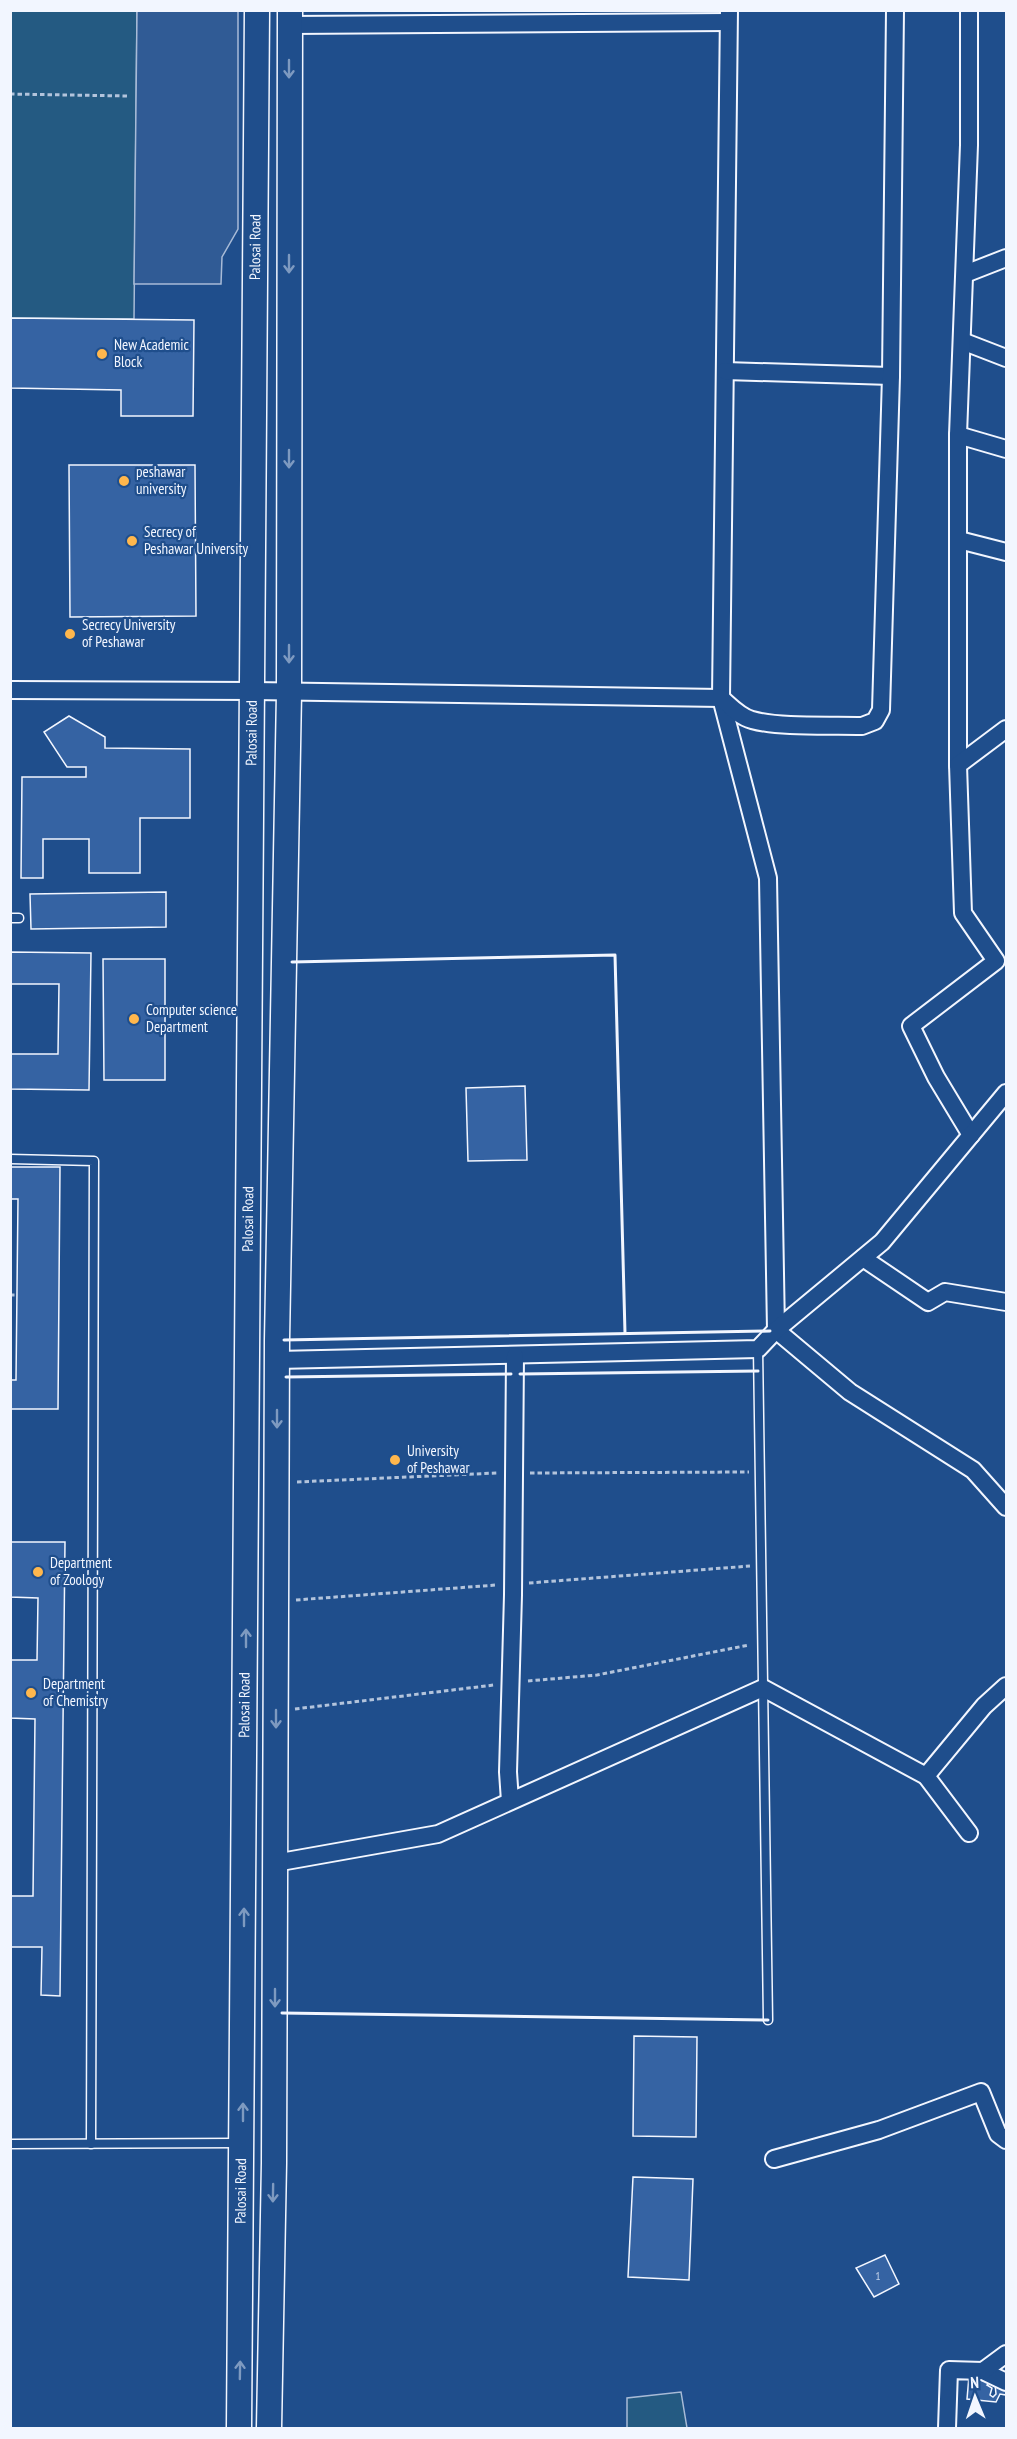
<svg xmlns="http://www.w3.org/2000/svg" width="1017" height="2439" viewBox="0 0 1017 2439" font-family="'PT Sans Narrow',sans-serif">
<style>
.green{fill:#245a82;stroke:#a8bbd7;stroke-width:1.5}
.parking{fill:#305b95;stroke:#a8bbd7;stroke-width:1.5}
.building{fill:#3563a3;stroke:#f2f6ff;stroke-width:1.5}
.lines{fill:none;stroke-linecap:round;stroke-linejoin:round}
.lane-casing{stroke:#f2f6ff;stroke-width:11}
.street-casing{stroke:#f2f6ff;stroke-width:20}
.secondary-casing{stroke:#f2f6ff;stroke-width:27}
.path{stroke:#b3c4dc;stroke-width:3;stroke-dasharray:4.5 3;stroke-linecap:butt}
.lane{stroke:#1f4e8c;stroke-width:8}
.street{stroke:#1f4e8c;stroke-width:16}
.secondary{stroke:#1f4e8c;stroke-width:24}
.wall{stroke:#f2f6ff;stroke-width:3}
.oneway{stroke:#7e9ac0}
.poi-dot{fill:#ffb74d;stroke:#1f4e8c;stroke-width:2}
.labels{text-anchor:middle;stroke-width:4.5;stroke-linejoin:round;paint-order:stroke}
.number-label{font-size:12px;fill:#c3d1e8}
.street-label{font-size:15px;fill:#f2f6ff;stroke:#1f4e8c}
.poi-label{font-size:15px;fill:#f2f6ff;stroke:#1f4e8c;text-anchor:start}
</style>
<rect width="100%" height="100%" fill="#1f4e8c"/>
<g class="green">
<path d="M11 11H137L134 319 11 318Z"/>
<path d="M681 2392 687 2428H627V2398Z"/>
</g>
<path class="parking" d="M137 11H238V229L222 257 221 284H134Z"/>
<g class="building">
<path d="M10 318 194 320 193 416H121V390L10 388Z"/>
<path d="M69 465H195L196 616 70 617Z"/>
<path d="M69 716 105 737V748L190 749V818H140V873H89V839H43V878H21L22 777H86V767H67L44 732Z"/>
<path d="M166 892V927L31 929 30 894Z"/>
<path d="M10 952 91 953 89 1090 10 1089V1054H58L59 984H10Z"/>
<path d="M103 959H165V1080H104Z"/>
<path d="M525 1086 527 1160 468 1161 466 1088Z"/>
<path d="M10 1167H60L58 1409H10V1380H16L18 1199H10Z"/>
<path d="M10 1542H65L60 1996 41 1995 42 1947H10V1896H33L35 1719 10 1718V1660H37L38 1598 10 1597Z"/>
<path d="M634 2036 697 2037 696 2137 633 2136Z"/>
<path d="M633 2177 693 2179 689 2280 628 2277Z"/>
<path d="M885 2255 899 2284 874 2297 856 2268Z"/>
<path d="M978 2373 980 2380 990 2382 987 2385 992 2388 990 2395 993 2397 996 2394 995 2384 1006 2386V2395L1000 2394 996 2402 967 2399 969 2376Z"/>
</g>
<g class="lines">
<defs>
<g id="lane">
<path d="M10 918H19"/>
<path d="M10 1159 94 1161 91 2144"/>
<path d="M758 1349 768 2020"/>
<path d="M10 2144 238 2143"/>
</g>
<g id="street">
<path d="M729 10 721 698 768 878 776 1330 850 1392 973 1470 1006 1507"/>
<path d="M290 25 728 22"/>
<path d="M965 274 1006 258"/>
<path d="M962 341 1006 358"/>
<path d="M725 371 891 376"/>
<path d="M958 435 1006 449"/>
<path d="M959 540 1006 552"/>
<path d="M10 690 253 691 721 698C730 706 740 717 752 720 781 728 830 725 862 726L875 721 881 710 891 376 895 10"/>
<path d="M958 765V435L969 145V10"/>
<path d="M971 1135 936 1077 911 1026 996 961 963 913 958 765 1006 729"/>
<path d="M863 1258 928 1302 945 1292 1006 1302"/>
<path d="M277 1360 758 1349 776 1330 882 1242 1006 1093"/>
<path d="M926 1776 984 1706 1006 1686"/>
<path d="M510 1801 508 1772 513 1595 515 1356"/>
<path d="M275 1863 438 1834 763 1688 926 1776 969 1833"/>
<path d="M774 2159 879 2130 981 2092 998 2134 1006 2140"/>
<path d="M983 2371 1006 2382"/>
<path d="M947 2428 949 2370 983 2371 1006 2354"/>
</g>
<g id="secondary">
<path id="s1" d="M239 2428 257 10"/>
<path d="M269 2428 274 2163 277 1340 289 693 290 10"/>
</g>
</defs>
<use href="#lane" class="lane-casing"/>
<use href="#street" class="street-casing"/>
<use href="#secondary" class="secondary-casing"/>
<g class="path">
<path d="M10 94 127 96"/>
<path d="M10 1295H17"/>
<path d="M530 1473 749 1472"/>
<path d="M297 1482 497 1473"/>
<path d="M529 1583 750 1566"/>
<path d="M296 1600 496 1585"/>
<path d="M528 1681 597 1675 749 1645"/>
<path d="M295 1709 494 1685"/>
</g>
<use href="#lane" class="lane"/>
<use href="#street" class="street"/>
<use href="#secondary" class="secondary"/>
<g class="wall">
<path d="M292 962 615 955 625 1333"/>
<path d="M284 1340 770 1331"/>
<path d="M520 1374 758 1371"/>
<path d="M286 1377 511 1374"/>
<path d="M282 2013 768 2020"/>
</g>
</g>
<defs><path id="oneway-shaft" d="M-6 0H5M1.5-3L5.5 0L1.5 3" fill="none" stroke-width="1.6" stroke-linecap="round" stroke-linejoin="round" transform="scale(1.5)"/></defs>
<g class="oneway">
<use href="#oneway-shaft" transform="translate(289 69) rotate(90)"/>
<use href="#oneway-shaft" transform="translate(289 264) rotate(90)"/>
<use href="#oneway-shaft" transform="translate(289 459) rotate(90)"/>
<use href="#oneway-shaft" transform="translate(289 654) rotate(90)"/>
<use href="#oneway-shaft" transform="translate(277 1419) rotate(90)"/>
<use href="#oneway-shaft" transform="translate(246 1638) rotate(-90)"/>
<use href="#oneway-shaft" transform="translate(276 1719) rotate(90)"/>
<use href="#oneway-shaft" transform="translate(244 1917) rotate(-90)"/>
<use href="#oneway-shaft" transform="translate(275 1998) rotate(90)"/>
<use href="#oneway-shaft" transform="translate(243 2112) rotate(-90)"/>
<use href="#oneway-shaft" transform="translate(273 2193) rotate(91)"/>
<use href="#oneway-shaft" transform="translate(240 2370) rotate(-89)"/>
</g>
<g class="poi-dot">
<circle cx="102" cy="354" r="6"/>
<circle cx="124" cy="481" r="6"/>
<circle cx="132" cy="541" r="6"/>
<circle cx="70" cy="634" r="6"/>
<circle cx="134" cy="1019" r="6"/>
<circle cx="395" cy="1460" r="6"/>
<circle cx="38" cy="1572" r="6"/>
<circle cx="31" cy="1693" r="6"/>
</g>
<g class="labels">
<g class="number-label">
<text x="878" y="2280">1</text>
</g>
<g class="street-label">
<text dy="5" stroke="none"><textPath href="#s1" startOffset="2181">Palosai Road</textPath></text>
<text dy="5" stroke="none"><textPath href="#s1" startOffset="1695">Palosai Road</textPath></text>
<text dy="5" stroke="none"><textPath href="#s1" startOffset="1209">Palosai Road</textPath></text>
<text dy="5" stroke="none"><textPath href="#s1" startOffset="723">Palosai Road</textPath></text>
<text dy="5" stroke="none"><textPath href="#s1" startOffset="237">Palosai Road</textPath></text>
</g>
<g class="poi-label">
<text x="114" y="350">New Academic<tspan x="114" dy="17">Block</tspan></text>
<text x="136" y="477">peshawar<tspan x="136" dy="17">university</tspan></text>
<text x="144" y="537">Secrecy of<tspan x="144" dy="17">Peshawar University</tspan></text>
<text x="82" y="630">Secrecy University<tspan x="82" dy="17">of Peshawar</tspan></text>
<text x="146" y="1015">Computer science<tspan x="146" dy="17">Department</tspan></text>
<text x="407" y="1456">University<tspan x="407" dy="17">of Peshawar</tspan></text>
<text x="50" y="1568">Department<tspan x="50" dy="17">of Zoology</tspan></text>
<text x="43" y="1689">Department<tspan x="43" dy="17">of Chemistry</tspan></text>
</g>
</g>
<rect width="1017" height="2439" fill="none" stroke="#f2f6ff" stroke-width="24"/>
<g transform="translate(975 2397) rotate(358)" stroke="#1f4e8c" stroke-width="4.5" paint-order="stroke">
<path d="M0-4.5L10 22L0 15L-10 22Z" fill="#f2f6ff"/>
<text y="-9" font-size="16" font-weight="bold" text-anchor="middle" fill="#f2f6ff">N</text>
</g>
</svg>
